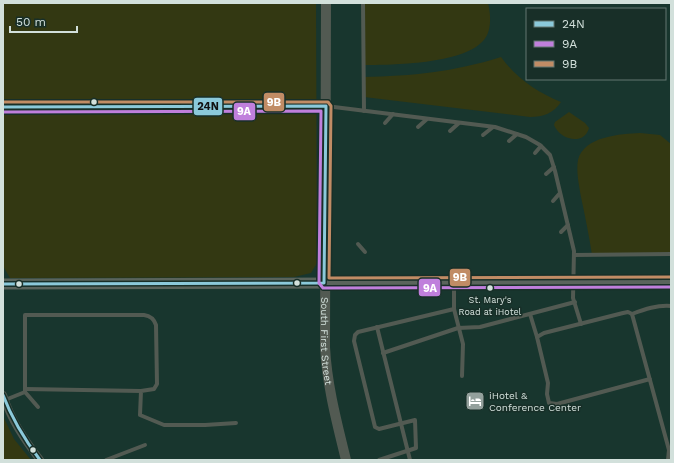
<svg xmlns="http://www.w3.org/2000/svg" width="674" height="463" viewBox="0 0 674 463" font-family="'Work Sans',sans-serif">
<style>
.built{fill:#18362e;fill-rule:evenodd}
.green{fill:#333812}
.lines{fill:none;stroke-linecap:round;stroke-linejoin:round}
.service{stroke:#525a52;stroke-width:4}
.minor{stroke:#525a52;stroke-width:8}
.tertiary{stroke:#525a52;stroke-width:10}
.secondary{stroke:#5a645c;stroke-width:11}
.bus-1-casing{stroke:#182f28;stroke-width:6}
.bus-2-casing{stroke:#182f28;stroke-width:6}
.bus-3-casing{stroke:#182f28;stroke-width:6}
.bus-1{stroke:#8bc9da;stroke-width:3}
.bus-2{stroke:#c07fdc;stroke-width:3}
.bus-3{stroke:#c18c65;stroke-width:3}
.bus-dot{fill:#d2e0db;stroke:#182f28;stroke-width:1.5}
.labels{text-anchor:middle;stroke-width:3;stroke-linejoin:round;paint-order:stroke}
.bus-label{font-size:9px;fill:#d2e0db;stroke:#182f28}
.street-label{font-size:10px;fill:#d2e0db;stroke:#182f28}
.poi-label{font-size:10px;fill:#d2e0db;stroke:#182f28;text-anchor:start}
.line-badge{stroke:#182f28;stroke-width:1.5}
.badge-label{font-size:11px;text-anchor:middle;font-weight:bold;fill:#fff}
.pale-badge-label{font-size:11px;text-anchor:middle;font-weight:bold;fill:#111}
</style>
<rect width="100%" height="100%" fill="#1d2a26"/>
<path class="built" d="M3 3H671V460H3ZM527 9H665V79H527Z"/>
<g class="green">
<path d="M3 3H316L317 263 311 273 294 277 10 278 3 266Z"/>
<path d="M363 3H488C491 15 492 32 483 41 462 64 393 65 363 65Z"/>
<path d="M501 57C517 79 537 92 561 102 554 113 543 117 530 117L364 97 363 77C413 76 453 72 501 57Z"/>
<path d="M569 112 585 123 589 128C584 146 560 140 554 125L555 122Z"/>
<path d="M640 133 660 135 671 144V254L592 255C589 235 585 216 581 197 579 185 576 171 578 160 584 136 621 134 640 133Z"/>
<path d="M3 416 14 439 31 460H3Z"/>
</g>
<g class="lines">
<g class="service">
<path d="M363 3 364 111"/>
<path d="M3 107 326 106 495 127 526 137 540 145 550 155 555 171 574 251 573 298 581 324"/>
<path d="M385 123 393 114"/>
<path d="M418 127 427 119"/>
<path d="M450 131 459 123"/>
<path d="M483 135 493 127"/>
<path d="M509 141 517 134"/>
<path d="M535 153 541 146"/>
<path d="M546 174 554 167"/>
<path d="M553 201 560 193"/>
<path d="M561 232 568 225"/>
<path d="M358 244 365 252"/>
<path d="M574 255 671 254"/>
<path d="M454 283V309L463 344 462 376"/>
<path d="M530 314 537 337"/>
<path d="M632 314C645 309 657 305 671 306"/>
<path d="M377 327 410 460"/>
<path d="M383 353 458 328 480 327 575 302"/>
<path d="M650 379 557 404 549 403 547 394 548 383 537 337 544 333 623 313 628 312 632 314 669 450 668 460"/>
<path d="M25 389 141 391"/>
<path d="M5 400 25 392"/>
<path d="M38 407 25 392V315H144C151 316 154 319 156 325L157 384 154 389 141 391 140 415 164 425H205L236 423"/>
<path d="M106 460 145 445"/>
<path d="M379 460 416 448 415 420 379 429 375 427 354 341 355 335 358 332 454 309"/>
</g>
<path class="minor" d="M3 395C11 420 24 439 40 460"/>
<path class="tertiary" id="s1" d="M326 3 325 347C327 386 337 423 346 460"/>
<path class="secondary" d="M3 284 671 282"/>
<defs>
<g id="bus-1">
<path d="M3 107 326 106 324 283 3 284"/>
<path d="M3 395C12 419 25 440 40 460"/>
</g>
<path id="bus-2" d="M3 112 321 111 319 283 323 288 671 287"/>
<path id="bus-3" d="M3 102H328L331 106 329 278 671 277"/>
</defs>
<use href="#bus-1" class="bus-1-casing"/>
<use href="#bus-2" class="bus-2-casing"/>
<use href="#bus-3" class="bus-3-casing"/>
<use href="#bus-1" class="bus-1"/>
<use href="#bus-2" class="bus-2"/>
<use href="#bus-3" class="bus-3"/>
</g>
<defs>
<symbol id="hotel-square" viewBox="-11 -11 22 22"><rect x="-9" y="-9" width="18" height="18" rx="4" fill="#93a09c" stroke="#182f28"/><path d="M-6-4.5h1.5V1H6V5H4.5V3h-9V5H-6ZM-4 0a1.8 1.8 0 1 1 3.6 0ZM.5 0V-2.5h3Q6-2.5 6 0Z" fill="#fff"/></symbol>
</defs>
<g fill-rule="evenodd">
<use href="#hotel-square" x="464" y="390" width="22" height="22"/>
</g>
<g class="bus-dot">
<circle cx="94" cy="102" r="3.5"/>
<circle cx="297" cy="283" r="3.5"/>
<circle cx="19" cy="284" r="3.5"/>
<circle cx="490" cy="288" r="3.5"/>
<circle cx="33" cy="450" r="3.5"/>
</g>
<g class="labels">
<g class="bus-label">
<text x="490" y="303">St. Mary's<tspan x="490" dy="12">Road at iHotel</tspan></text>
</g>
<g class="street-label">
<text dy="4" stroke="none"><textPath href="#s1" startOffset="338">South First Street</textPath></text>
</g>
<g class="poi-label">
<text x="489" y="399">iHotel &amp;<tspan x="489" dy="12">Conference Center</tspan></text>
</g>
</g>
<g class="line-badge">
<rect x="263" y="92" width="22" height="20" rx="4" fill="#c18c65"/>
<rect x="193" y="97" width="30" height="19" rx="4" fill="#8bc9da"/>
<rect x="233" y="102" width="23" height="19" rx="4" fill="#c07fdc"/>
<rect x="449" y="268" width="22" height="19" rx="4" fill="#c18c65"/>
<rect x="418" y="278" width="23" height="19" rx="4" fill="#c07fdc"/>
</g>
<g class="badge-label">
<text x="274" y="106">9B</text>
<text x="244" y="115">9A</text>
<text x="460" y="281">9B</text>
<text x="430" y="292">9A</text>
</g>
<g class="pale-badge-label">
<text x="208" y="110">24N</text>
</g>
<rect width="674" height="463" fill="none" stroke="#d2e0db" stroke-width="8"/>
<rect x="526" y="8" width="140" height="72" fill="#182f28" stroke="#627670"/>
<rect x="534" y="21" width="20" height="6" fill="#8bc9da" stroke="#627670"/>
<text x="562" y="28" font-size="12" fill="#d2e0db">24N</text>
<rect x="534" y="41" width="20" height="6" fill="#c07fdc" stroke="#627670"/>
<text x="562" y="48" font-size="12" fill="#d2e0db">9A</text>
<rect x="534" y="61" width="20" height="6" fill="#c18c65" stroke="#627670"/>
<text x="562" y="68" font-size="12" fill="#d2e0db">9B</text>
<path d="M10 26v6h67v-6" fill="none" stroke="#d2e0db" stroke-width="2"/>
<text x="16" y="26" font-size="12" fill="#d2e0db" stroke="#182f28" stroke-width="3" paint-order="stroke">50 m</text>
</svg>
